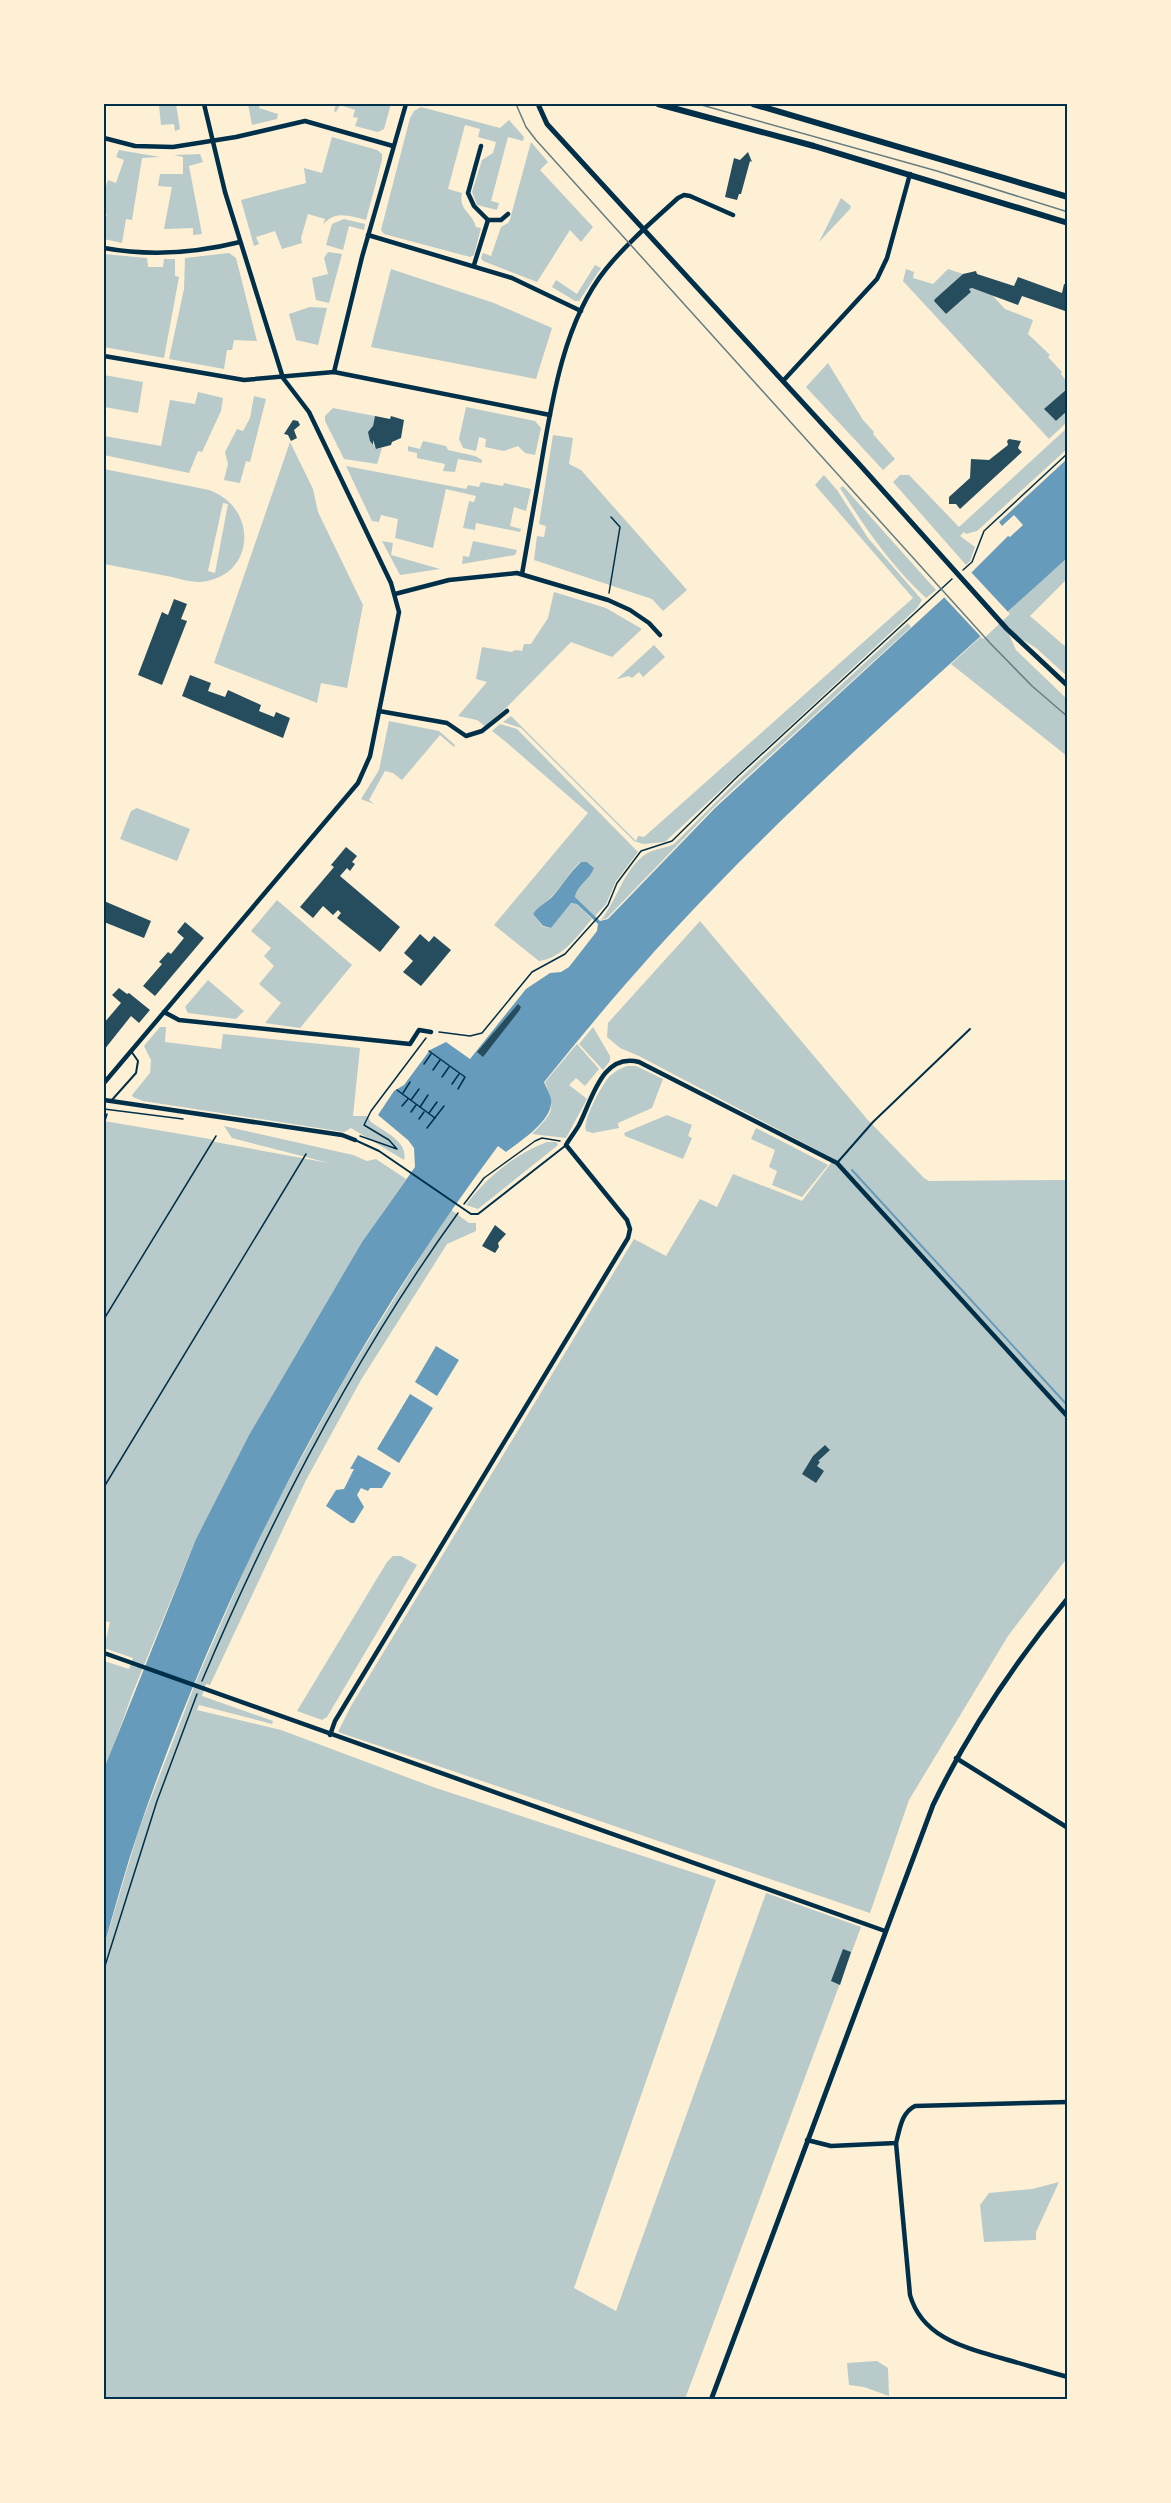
<svg xmlns="http://www.w3.org/2000/svg" width="1171" height="2503" viewBox="0 0 1171 2503" font-family="'IBM Plex Sans',sans-serif">
<style>
.green{fill:#b9caca;fill-rule:evenodd}
.water{fill:#669bbc}
.pier{fill:#fdf0d5}
.lines{fill:none;stroke-linecap:round;stroke-linejoin:round}
.stream{stroke:#669bbc;stroke-width:2}
.building{fill:#264d5e}
.path{stroke:#003049;stroke-width:1.5}
.service{stroke:#003049;stroke-width:2}
.minor{stroke:#003049;stroke-width:4.5}
.tertiary{stroke:#003049;stroke-width:5}
.secondary{stroke:#003049;stroke-width:6}
.tram{stroke:#657d81;stroke-width:1.5}
.neatline{fill:none;stroke:#003049;stroke-width:2}
</style>
<rect width="100%" height="100%" fill="#fdf0d5"/>
<g class="green">
<path d="M176 104 180 129 175 131 174 124 161 125 159 106Z"/>
<path d="M248 104H260L259 108 278 114 277 119 252 125Z"/>
<path d="M336 104H391L384 129 378 132 355 126 358 118 353 117 355 110 340 105 336 112 334 111Z"/>
<path d="M421 107 500 128 509 120 524 137 523 141 508 137 491 201 499 203 497 210 477 205 472 192 482 160 493 153 496 142 478 137 480 129 465 125 448 189 462 193C458 210 473 213 476 227L481 228 474 255 470 257 384 234 381 230 410 118 414 111Z"/>
<path d="M332 137 377 150 382 154V160L366 220C349 216 335 210 323 225L325 219 308 214 301 238 302 243 282 249 275 231 256 237 259 244 254 246 241 200 306 183 304 168 322 173Z"/>
<path d="M531 142 548 162 540 170 593 227 581 242 570 230 537 282 483 261 481 258 483 253 491 256 501 227 508 223 510 219Z"/>
<path d="M119 150 160 157 142 158 132 220 126 219 122 243 104 239V224L107 214 104 212V193L108 180 116 183 124 160 116 157Z"/>
<path d="M200 154 203 162 189 166 202 234 193 235V228L164 229 172 187 158 186 160 174H183V157L174 155Z"/>
<path d="M841 198 851 206 850 209 819 242Z"/>
<path d="M344 219 365 224 364 230 349 226 343 250 326 245 332 224Z"/>
<path d="M328 252 342 254 329 303 316 300 312 278 328 274 324 258Z"/>
<path d="M229 253 236 258 257 341 234 340 232 350H227L224 369 169 359 184 289 185 258Z"/>
<path d="M104 254 147 258 148 267H163L164 259H175V276L179 277 164 358 104 347Z"/>
<path d="M595 265 601 268 579 301H575L552 287 556 280 577 294Z"/>
<path d="M391 269 494 303 552 328 536 379 371 347Z"/>
<path d="M906 269 914 272 913 278 933 284 948 269 963 274 934 301 946 314 971 292 969 289 972 288 992 295 1005 309 1033 320 1028 334 1050 355 1048 357 1062 372 1061 374 1067 382V388L1045 410 1056 421 1067 410V422L1049 439 903 281Z"/>
<path d="M310 307 327 308 318 345 296 340 289 314Z"/>
<path d="M828 363 863 420 874 432 873 434 895 459 883 470 806 387Z"/>
<path d="M104 375 143 382 138 413 104 407Z"/>
<path d="M198 392 223 398 221 411 202 452 198 451 189 473 104 455V436L161 446 170 400 195 404Z"/>
<path d="M254 396 266 399 250 462 246 461 240 483 224 480 228 464 225 452 237 429 243 431 250 418Z"/>
<path d="M466 407 535 421 541 428 535 455 525 453 518 446 504 451 485 447 486 439 479 437 476 451 463 448 459 439Z"/>
<path d="M333 408 375 416 370 441 377 449 382 448 377 464 344 459 325 421V416Z"/>
<path d="M1067 428V449L977 531 966 534 964 532 960 536 975 547 970 561 966 565 893 482 900 475H909L959 527Z"/>
<path d="M553 435 573 438 569 464 581 470 687 590 663 611 652 599 534 560 537 536 544 537 546 526 539 524Z"/>
<path d="M423 441 446 446 448 450 475 456 482 460V463L458 459 455 472 443 471 445 464 417 458V453L408 451V446L420 449Z"/>
<path d="M290 442 313 489 318 512 363 605 347 688 321 683 317 703 214 663Z"/>
<path d="M346 466 466 489 468 485 479 487 481 482 503 486 504 483 531 489 526 511 514 507 510 526 521 529 520 532 476 523 475 530 463 528 469 501 474 502 476 496 446 489 433 548 395 538 398 519 381 515 379 522 372 521Z"/>
<path d="M104 469 209 490C260 508 255 579 199 582 189 582 177 578 167 576 146 572 125 568 104 564ZM223 503 228 504 215 573 208 571Z"/>
<path d="M824 475 837 490 868 538 922 600 917 608 665 842 643 844 634 841 521 728 503 722 511 716 636 841 638 836 644 837 913 598 815 485Z"/>
<path d="M843 486 936 590 926 598C892 567 865 528 840 488Z"/>
<path d="M382 541 393 543 391 555 440 569 400 575Z"/>
<path d="M473 541 517 550 515 555 462 564 463 556 469 557Z"/>
<path d="M1067 558V579L1030 616 1067 648V676L1036 648 1007 630 1016 650 1067 699V756L951 664Z"/>
<path d="M554 592 606 608 642 629 612 657 571 642 506 708 485 726 477 720 458 716 487 682 476 679 482 647 512 652 515 650 522 651 524 644H531L548 618Z"/>
<path d="M908 623 911 627 715 806 607 918 601 920C617 900 623 872 643 856 651 849 664 849 674 844L736 782Z"/>
<path d="M654 645 665 657 643 677 639 672 632 678 629 676 617 679Z"/>
<path d="M389 721 439 731 455 745 454 747 440 735 402 780 393 773 385 771 369 800 374 804 361 799 379 770Z"/>
<path d="M500 724 517 729 638 852 616 881 606 904 595 916 575 897C577 885 590 880 594 868L587 862H580C568 873 562 887 551 897 545 904 539 905 533 914L543 927 551 928 570 903 577 904 592 919C577 936 563 958 539 961L494 925 588 813 506 742 492 731Z"/>
<path d="M137 808 190 829 177 861 120 839 131 811Z"/>
<path d="M277 900 352 965 300 1028 265 1023 281 1003 259 984 274 966 264 956 271 948 251 931Z"/>
<path d="M700 921 867 1119 924 1178 929 1181 1067 1180V1558L1008 1636 909 1800 870 1913 338 1732 351 1706 634 1239 666 1256 700 1199 717 1207 733 1174 802 1201 834 1159 639 1056 620 1048 607 1037 608 1023Z"/>
<path d="M208 980 244 1011 236 1019 188 1013 185 1007Z"/>
<path d="M160 1027H166L165 1042 221 1049 223 1034 360 1048 353 1116H368L370 1121C382 1131 409 1141 404 1160L351 1128 344 1132 143 1101 133 1097 132 1095 150 1073 151 1060 144 1046Z"/>
<path d="M593 1027 610 1056V1061L603 1070 579 1044Z"/>
<path d="M577 1044 599 1069 585 1086 576 1078 569 1085 587 1099 566 1138 532 1134C553 1113 556 1110 545 1082Z"/>
<path d="M628 1066H636L663 1079 652 1108 618 1123 619 1128 593 1133 586 1131C582 1121 601 1087 608 1078 614 1072 620 1068 628 1066Z"/>
<path d="M667 1115 692 1125 688 1136 692 1138 683 1159 625 1136 624 1133Z"/>
<path d="M104 1121 210 1139 215 1142 329 1163 232 1138 224 1126 353 1155 367 1161 376 1159 406 1179 362 1242 249 1435 196 1539 133 1692 104 1772V1661L129 1669 133 1658 104 1648 110 1622 104 1621Z"/>
<path d="M756 1128 828 1165 802 1197 772 1185 777 1171 769 1167 775 1150 751 1139Z"/>
<path d="M547 1142H556L558 1145 478 1209 466 1205C484 1179 517 1153 547 1142Z"/>
<path d="M450 1209 469 1223H476V1231L447 1244 361 1380 306 1480 210 1685 206 1684 202 1696 273 1721 272 1724 199 1705 197 1710 281 1730 433 1787 716 1880 574 2288 616 2311 766 1893 861 1927 685 2399 104 2400V1946L139 1829 197 1679 244 1571 275 1506 345 1378Z"/>
<path d="M393 1556H401L417 1565 327 1717 322 1720 297 1711 387 1562Z"/>
<path d="M1059 2182 1036 2232V2240L984 2242 980 2205 989 2193 1032 2189Z"/>
<path d="M877 2361 888 2368 889 2396 864 2387 849 2385 847 2363Z"/>
</g>
<g class="water">
<path d="M1067 459V558C949 666 827 771 715 887 655 948 598 1015 544 1082 546 1087 550 1094 551 1099 554 1120 520 1141 506 1152L498 1146C344 1352 223 1586 139 1829 126 1867 115 1907 104 1946V1769L196 1539 249 1435 362 1242 415 1167 414 1148 408 1140 378 1115 394 1091 404 1085 430 1050 446 1042 470 1059 526 989 550 973 561 972 569 967 597 931 598 924 577 904 571 903 551 928 543 926 533 914C539 905 545 904 552 897 562 886 569 873 581 862H587L594 868C590 880 577 885 575 897L600 921 608 919 715 808 973 571 1008 536 1010 537 1023 525 1014 515 1002 526 999 522Z"/>
<path d="M436 1346 459 1360 437 1396 415 1382Z"/>
<path d="M410 1394 433 1408 399 1463 377 1449Z"/>
<path d="M358 1455 391 1473 382 1488H370L368 1491 361 1488 357 1495 364 1507 354 1523H351L326 1506 336 1490 344 1489 354 1469H350Z"/>
</g>
<path class="pier" d="M970 571 1010 614 983 639 942 595Z"/>
<g class="lines">
<path class="stream" d="M852 1170 1068 1406"/>
</g>
<g class="building">
<path d="M748 152 752 162 750 161 741 194H739L737 200 725 197 734 158 740 160Z"/>
<path d="M976 271 977 274 1014 286 1018 277 1062 293 1064 284 1068 285V312L1022 296 1018 305 972 288 969 289 971 292 946 314 934 301 935 299 963 274Z"/>
<path d="M1068 388V410L1056 421 1044 409Z"/>
<path d="M375 416 390 419 391 416 404 420 401 438 392 442 391 445 376 449 373 440V445L370 441 368 432 373 426Z"/>
<path d="M293 420 298 421 300 425 294 430 297 438 291 441 288 435 284 434Z"/>
<path d="M1009 439 1021 441 1018 448 1022 452 960 509 956 504H949V497L970 478 971 459 989 460 1008 445 1007 441Z"/>
<path d="M174 599 187 604 181 619 187 621 162 685 138 675 162 612 168 615Z"/>
<path d="M190 675 211 683 208 691 225 697 228 690 261 705 259 711 274 717 276 712 290 718 283 738 182 696Z"/>
<path d="M346 847 357 856 352 862 355 864 350 871 347 868 340 876 400 927 380 952 337 918 341 913 338 910 333 915 323 906 313 918 300 907 334 867 331 865Z"/>
<path d="M104 901 151 921 144 938 104 922Z"/>
<path d="M185 922 204 938 155 996 143 986 162 964 159 962 168 952 171 954 184 938 177 932Z"/>
<path d="M420 934 429 942 434 936 451 950 421 986 403 972 413 961 404 953Z"/>
<path d="M119 988 127 994 129 993 150 1010 139 1023 131 1016 104 1050V1023L121 1003 112 995Z"/>
<path d="M518 1004 521 1007 519 1011 483 1057 477 1052Z"/>
<path d="M495 1225 506 1234 498 1243 499 1247 495 1253 482 1246Z"/>
<path d="M825 1445 830 1450 818 1461 820 1462 817 1466 824 1471 816 1483 802 1474 813 1456Z"/>
<path d="M843 1949 851 1952 840 1985 831 1981Z"/>
</g>
<g class="lines">
<g class="path">
<path d="M963 570 972 562 984 531 1068 453"/>
<path d="M609 593 620 527 611 517"/>
<path d="M439 1032 470 1036 482 1033 532 972 565 954 600 915 608 905 617 883 641 851 672 841 738 776 952 579"/>
<path d="M429 1051 465 1077 458 1089"/>
<path d="M424 1064 431 1054"/>
<path d="M433 1070 440 1060"/>
<path d="M442 1077 449 1067"/>
<path d="M452 1084 459 1074"/>
<path d="M397 1090 435 1118"/>
<path d="M403 1093 410 1082"/>
<path d="M411 1100 419 1089"/>
<path d="M402 1106 408 1099"/>
<path d="M420 1107 428 1095"/>
<path d="M104 1109 183 1119"/>
<path d="M411 1112 416 1105"/>
<path d="M429 1113 437 1102"/>
<path d="M419 1119 424 1112"/>
<path d="M104 1124 107 1114"/>
<path d="M427 1128 444 1106"/>
<path d="M360 1136 397 1149 389 1140 364 1125 371 1111 426 1038"/>
<path d="M464 1204 484 1178 535 1141 542 1138 560 1141"/>
<path d="M104 1319 216 1136"/>
<path d="M104 1487 306 1154"/>
<path d="M202 1681C271 1518 354 1357 458 1213"/>
<path d="M104 1969 157 1801 197 1694"/>
</g>
<g class="service">
<path d="M111 1101 136 1073 138 1061 131 1051"/>
<path d="M355 1140 379 1151 471 1214H478L565 1146"/>
<path d="M837 1163 873 1122 970 1029"/>
</g>
<g class="minor">
<path d="M104 138 135 146 173 147 236 137 305 121 393 146"/>
<path d="M481 146 468 193 474 206 488 220H501L508 214"/>
<path d="M368 235 512 278 581 311"/>
<path d="M104 248C148 256 196 253 240 242"/>
<path d="M474 265 488 220"/>
<path d="M104 356 244 380 334 372 550 415"/>
<path d="M334 372 362 257 406 104"/>
<path d="M783 381 877 279 887 258 910 174"/>
<path d="M522 574C528 540 534 505 540 471 551 405 563 322 606 269 627 243 653 221 678 198L684 195 690 196 733 215"/>
<path d="M395 594 449 580 517 573 608 600 630 610 649 623 660 635"/>
<path d="M379 711 447 723 466 736 482 731 507 711"/>
<path d="M164 1012 179 1020 410 1044 419 1030 431 1032"/>
<path d="M104 1083 358 783 370 756 399 612 391 583 309 412 283 378 225 192 204 104"/>
<path d="M104 1100 342 1135 355 1140"/>
<path d="M104 1653 885 1931"/>
<path d="M330 1735 335 1721 628 1238 630 1229 627 1220 566 1145C570 1138 575 1132 579 1125 592 1100 602 1052 639 1062L837 1163 1068 1417"/>
<path d="M956 1758 1068 1828"/>
<path d="M807 2140 831 2146 896 2143C900 2129 901 2113 915 2106L1068 2102"/>
<path d="M896 2143 910 2295C922 2337 963 2347 1001 2358 1023 2364 1045 2371 1068 2377"/>
</g>
<g class="tertiary">
<path d="M538 104 547 124 860 465 1007 629 1068 686"/>
<path d="M711 2400 933 1805C969 1730 1015 1662 1068 1598"/>
</g>
<g class="secondary">
<path d="M658 104 814 146 1068 223"/>
<path d="M753 104 1068 197"/>
</g>
<g class="tram">
<path d="M516 104 526 127 536 140 990 643 1032 686 1068 717"/>
<path d="M698 104 937 171 1068 212"/>
</g>
</g>
<rect width="1171" height="2503" fill="none" stroke="#fdf0d5" stroke-width="210"/>
<rect x="105" y="105" width="961" height="2293" class="neatline"/>
</svg>
